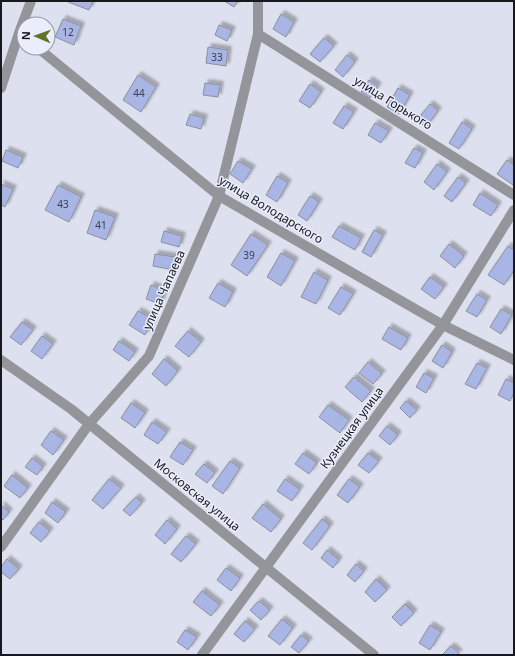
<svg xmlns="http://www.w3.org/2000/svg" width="515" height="656" viewBox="0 0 515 656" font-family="'Noto Sans',sans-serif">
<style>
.building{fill:#a9b5e5;stroke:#8c909c;filter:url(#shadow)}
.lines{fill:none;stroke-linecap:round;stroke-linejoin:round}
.minor{stroke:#93959a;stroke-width:10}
.labels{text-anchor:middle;stroke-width:3;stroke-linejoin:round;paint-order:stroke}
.number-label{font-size:10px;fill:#3c4050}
.street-label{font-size:12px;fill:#18191e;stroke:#eaedfb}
</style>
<defs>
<filter id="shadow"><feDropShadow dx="3.5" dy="-3.5" stdDeviation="1" flood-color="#0004"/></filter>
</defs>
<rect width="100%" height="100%" fill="#dde0ee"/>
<g class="building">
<path d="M69 1H93L89 10 68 2Z"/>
<path d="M224 1H238L234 7Z"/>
<path d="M281 14 294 22 286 37 273 29Z"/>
<path d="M63 19 81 26 74 45 55 37Z"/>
<path d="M219 25 232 30 227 41 215 35Z"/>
<path d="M324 38 334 46 320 62 310 54Z"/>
<path d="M208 47 228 50 226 66 206 63Z"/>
<path d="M347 55 355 62 343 77 335 70Z"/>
<path d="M138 75 156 87 141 112 123 100Z"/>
<path d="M369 80 378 86 370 98 361 92Z"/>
<path d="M205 83 220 85 218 97 203 95Z"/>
<path d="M310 84 321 92 310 108 299 101Z"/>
<path d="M398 88 410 95 399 114 387 107Z"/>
<path d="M430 104 438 111 426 127 417 120Z"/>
<path d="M344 106 354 112 343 129 333 123Z"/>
<path d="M190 114 204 118 201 129 186 125Z"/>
<path d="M462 122 472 129 459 149 449 143Z"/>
<path d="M375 123 389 131 381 143 368 135Z"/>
<path d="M414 148 423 153 415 168 405 163Z"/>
<path d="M6 150 23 157 18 168 2 161Z"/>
<path d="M507 160 514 165V183L513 185 497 174Z"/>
<path d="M238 161 252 169 243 183 230 174Z"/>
<path d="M437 164 447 172 434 190 424 182Z"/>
<path d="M277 176 288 183 277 202 266 195Z"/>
<path d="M458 177 466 183 452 202 444 196Z"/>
<path d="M1 184 13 189 5 207 1 205Z"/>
<path d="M58 185 81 197 69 222 45 210Z"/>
<path d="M480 193 498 205 491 216 473 205Z"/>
<path d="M310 196 319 202 307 221 298 215Z"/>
<path d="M95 210 115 217 106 240 87 233Z"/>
<path d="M339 226 361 238 355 250 332 237Z"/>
<path d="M374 230 383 235 371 257 362 252Z"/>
<path d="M164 231 182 236 179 247 161 242Z"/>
<path d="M251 234 268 245 247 276 231 265Z"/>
<path d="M449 244 464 256 455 268 440 256Z"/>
<path d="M508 246 514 250V270L504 285 488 275Z"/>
<path d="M281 253 295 261 281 286 267 277Z"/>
<path d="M155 254 175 257 173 270 153 266Z"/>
<path d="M314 272 328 280 316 304 301 297Z"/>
<path d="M430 277 444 287 435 299 421 289Z"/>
<path d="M218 283 233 292 225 307 209 298Z"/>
<path d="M151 285 165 291 160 304 146 299Z"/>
<path d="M341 287 353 294 340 315 328 308Z"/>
<path d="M477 294 487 300 477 317 466 311Z"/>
<path d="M501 309 512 315 501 334 490 327Z"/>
<path d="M138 311 154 320 145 335 129 325Z"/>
<path d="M22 322 33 330 21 345 10 337Z"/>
<path d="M389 327 408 338 401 350 382 339Z"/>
<path d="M188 331 201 342 189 357 175 346Z"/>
<path d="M42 336 53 344 42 359 31 351Z"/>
<path d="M119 341 135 352 129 361 113 350Z"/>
<path d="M442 345 452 352 443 368 432 361Z"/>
<path d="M164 359 178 371 166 386 152 374Z"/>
<path d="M368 362 382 374 373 384 359 373Z"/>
<path d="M477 363 487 368 476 389 465 384Z"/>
<path d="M424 373 434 378 426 393 416 387Z"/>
<path d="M354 377 371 391 362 402 345 387Z"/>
<path d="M506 379 514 383V393L510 401 498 395Z"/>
<path d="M406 401 417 410 410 418 400 408Z"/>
<path d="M131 403 145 413 135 428 121 418Z"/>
<path d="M328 405 349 420 340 433 319 417Z"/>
<path d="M152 422 167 432 158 444 144 435Z"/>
<path d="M387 426 398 435 390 445 379 436Z"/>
<path d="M51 431 64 440 53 455 41 445Z"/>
<path d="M180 442 193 450 183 465 170 457Z"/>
<path d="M303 453 317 463 309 474 295 464Z"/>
<path d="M368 453 379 461 369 473 358 465Z"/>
<path d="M32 458 43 467 37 475 25 467Z"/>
<path d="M230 461 240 468 223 494 212 486Z"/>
<path d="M204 464 215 473 207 483 195 474Z"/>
<path d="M12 475 28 488 20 498 4 486Z"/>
<path d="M109 479 121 488 103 509 92 500Z"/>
<path d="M285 479 300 489 292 501 277 491Z"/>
<path d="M349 479 360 487 348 503 337 495Z"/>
<path d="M136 497 142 503 130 516 123 510Z"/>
<path d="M52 502 66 512 58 523 45 513Z"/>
<path d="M263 504 281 519 271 532 252 518Z"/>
<path d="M1 505 9 512 3 520 1 518Z"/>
<path d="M322 519 330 526 312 550 303 543Z"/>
<path d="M167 520 177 529 165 544 155 535Z"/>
<path d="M39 522 50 531 41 542 30 533Z"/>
<path d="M186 536 196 544 181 562 171 554Z"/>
<path d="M327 550 339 560 333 568 321 558Z"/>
<path d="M7 559 19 569 10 579 1 572V567Z"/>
<path d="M356 564 364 571 355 582 347 575Z"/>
<path d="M226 568 240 578 231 591 217 580Z"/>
<path d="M376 579 387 590 375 602 365 592Z"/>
<path d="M202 591 220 605 211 616 193 602Z"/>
<path d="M259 601 270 610 261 620 250 610Z"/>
<path d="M405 604 414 613 401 626 392 617Z"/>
<path d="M282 619 293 628 280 645 268 636Z"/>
<path d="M245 621 255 629 244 642 234 634Z"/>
<path d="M430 625 441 632 430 650 419 643Z"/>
<path d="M185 630 197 637 188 650 177 642Z"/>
<path d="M301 635 309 641 299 653 291 647Z"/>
<path d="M451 646 459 653 457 655H442Z"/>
</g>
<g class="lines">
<g class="minor">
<path d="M258 34 514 195"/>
<path d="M38 48 219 196 443 325 514 360"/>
<path d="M1 88 19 33 31 1"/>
<path d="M1 360 71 409 374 655"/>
<path d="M1 547 89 424 149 356 219 196 258 34V1"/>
<path d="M202 655 443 325 514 210"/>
</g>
</g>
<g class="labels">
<g class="number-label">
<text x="68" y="36">12</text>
<text x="217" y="61">33</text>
<text x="139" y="97">44</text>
<text x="63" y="208">43</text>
<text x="101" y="229">41</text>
<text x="249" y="259">39</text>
</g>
<g class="street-label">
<text transform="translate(393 103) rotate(32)" y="4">улица Горького</text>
<text transform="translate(271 210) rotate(31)" y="4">улица Володарского</text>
<text transform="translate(164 290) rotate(-66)" y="4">улица Чапаева</text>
<text transform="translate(352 428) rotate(-54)" y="4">Кузнецкая улица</text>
<text transform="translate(197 495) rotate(39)" y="4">Московская улица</text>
</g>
</g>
<rect width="515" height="656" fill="none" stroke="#18191e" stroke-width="4"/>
<g transform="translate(36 36) rotate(272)"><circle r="19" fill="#eaedfb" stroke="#9698a3"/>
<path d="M0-3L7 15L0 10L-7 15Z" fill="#5e7526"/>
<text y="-6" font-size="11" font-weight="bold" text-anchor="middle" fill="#18191e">N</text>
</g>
</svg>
